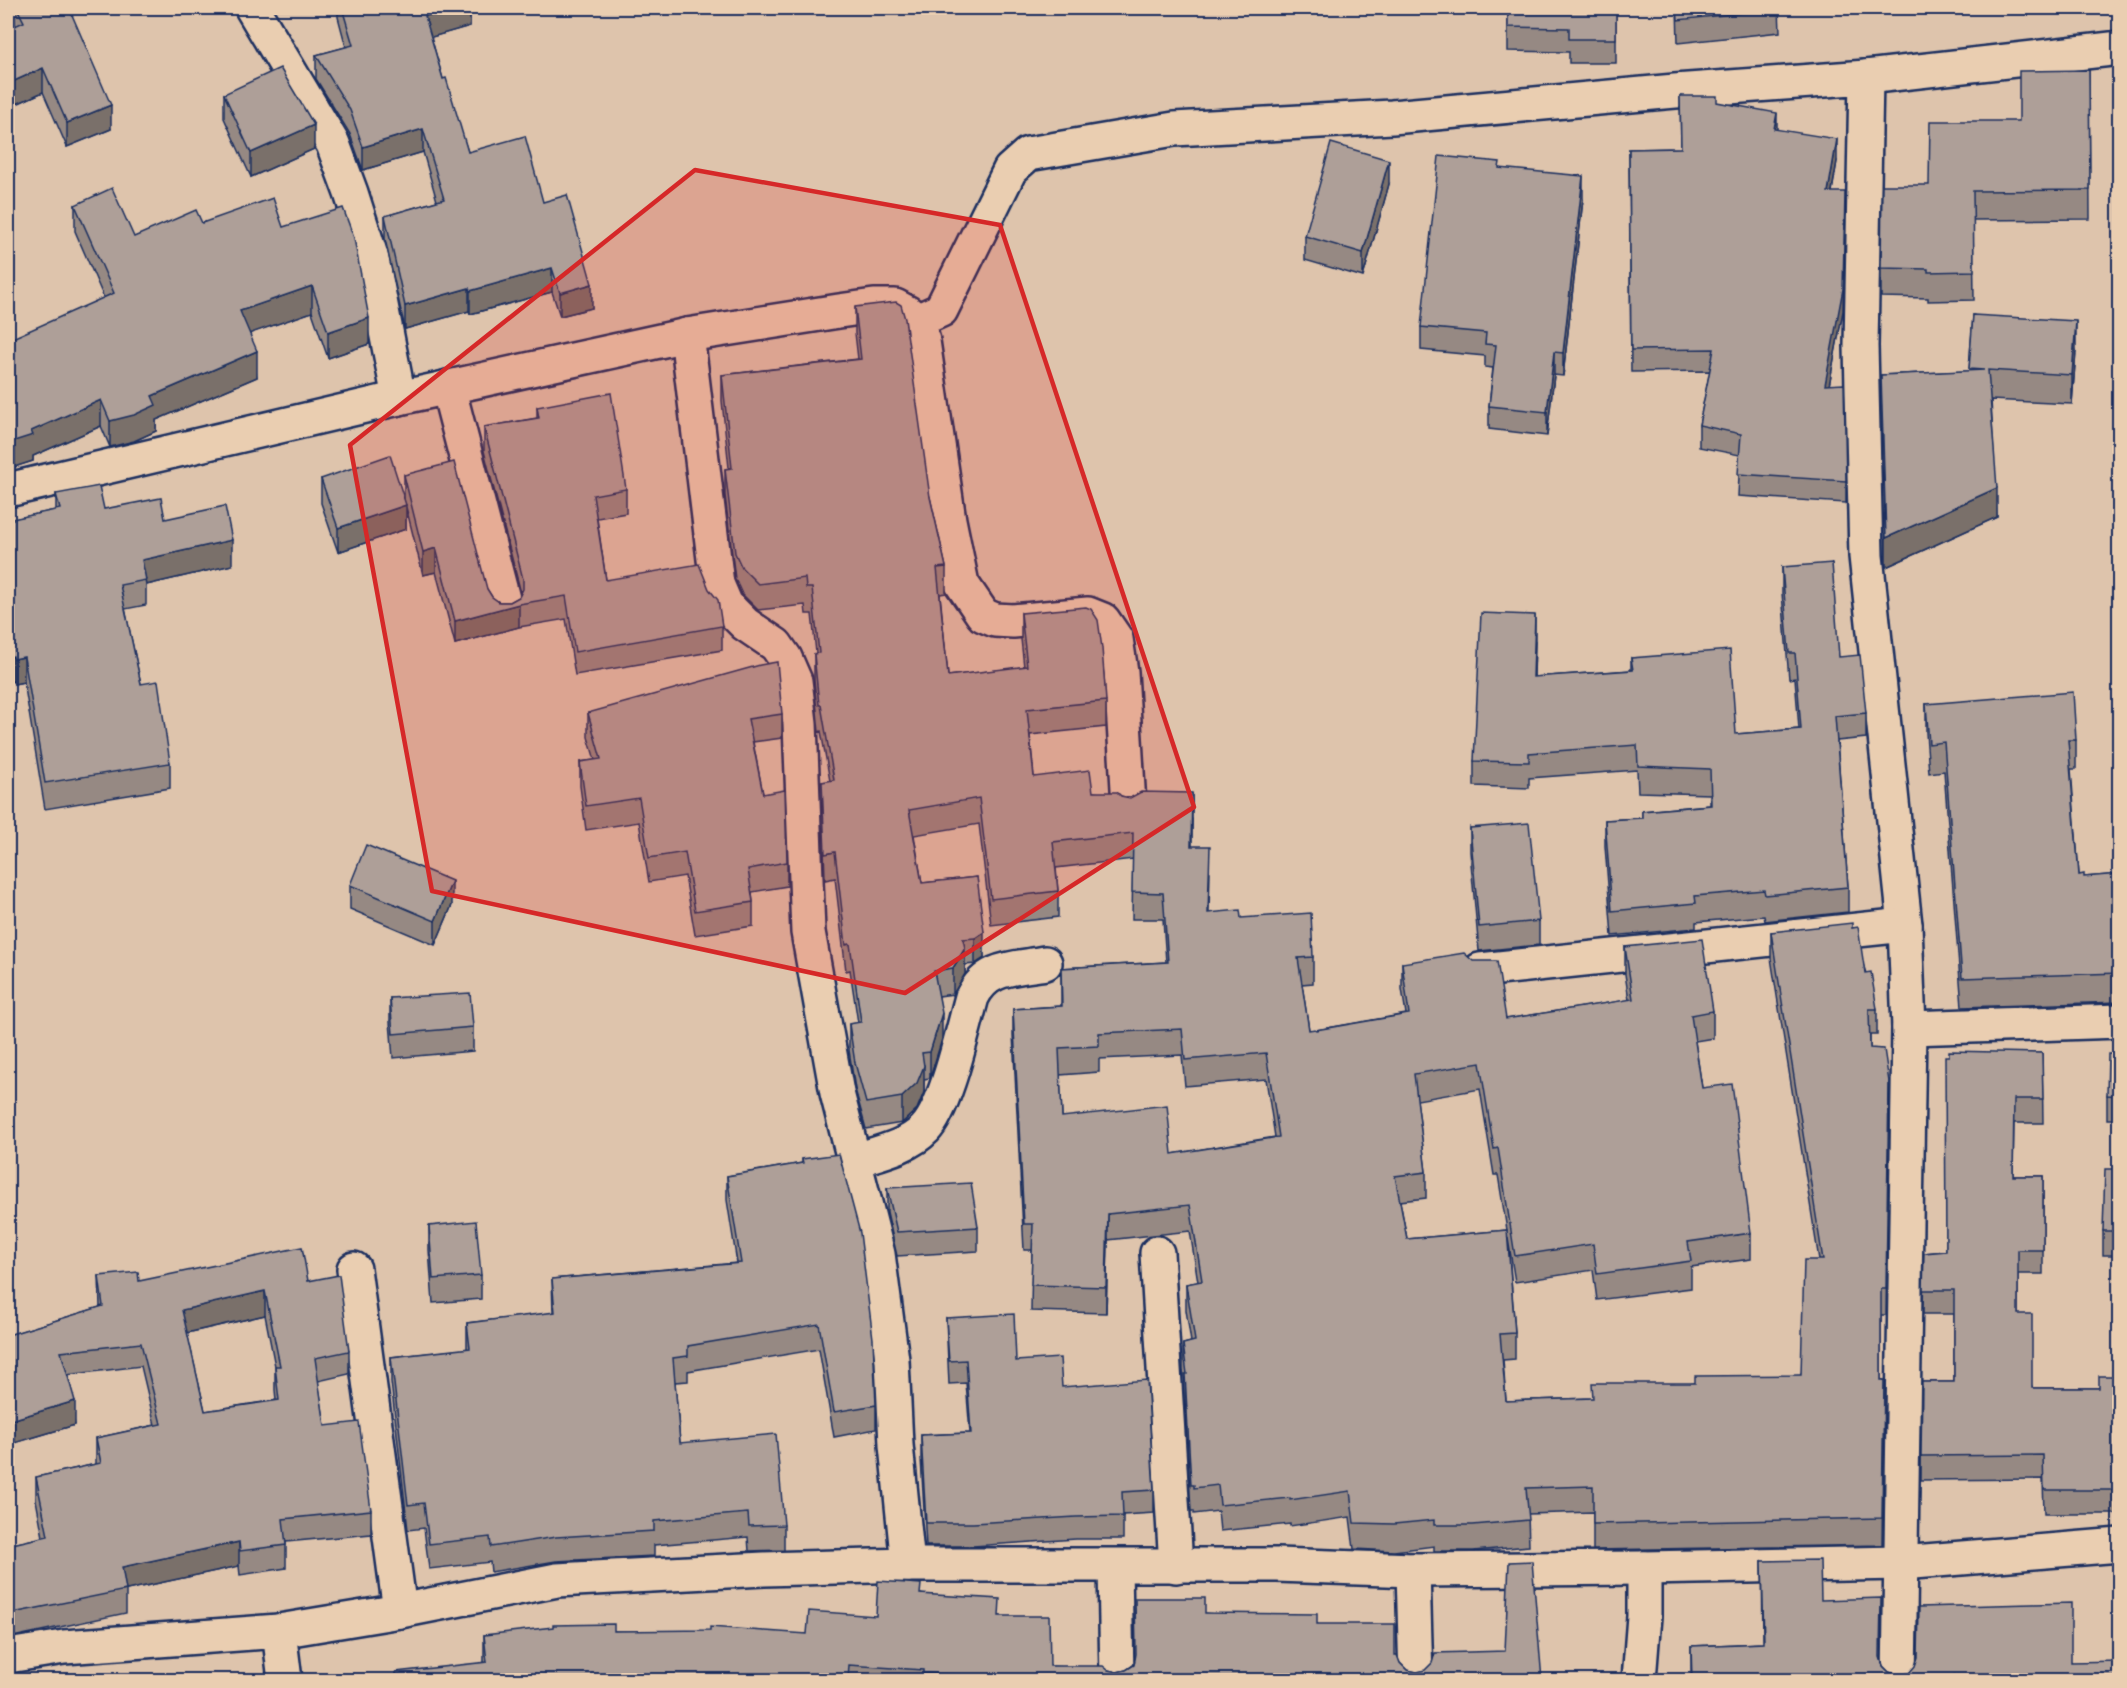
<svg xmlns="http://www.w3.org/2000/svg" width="2127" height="1688" viewBox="0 0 2127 1688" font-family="Dekko,sans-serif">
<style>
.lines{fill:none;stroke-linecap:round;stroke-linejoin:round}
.street-casing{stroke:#1b2f5e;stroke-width:38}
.secondary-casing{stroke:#1b2f5e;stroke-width:38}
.street{stroke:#eaceb1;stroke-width:33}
.secondary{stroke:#eaceb1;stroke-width:33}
.wall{fill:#968983;stroke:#1b2f5e;stroke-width:1.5;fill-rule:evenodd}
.shaded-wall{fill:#7a6f6a;stroke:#1b2f5e;stroke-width:1.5}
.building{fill:#ae9f98;stroke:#1b2f5e;stroke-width:1.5;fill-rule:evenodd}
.marked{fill:#d62828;fill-opacity:0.2;stroke:#d62828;stroke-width:4.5;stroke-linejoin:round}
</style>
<rect width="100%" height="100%" fill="#dec4ac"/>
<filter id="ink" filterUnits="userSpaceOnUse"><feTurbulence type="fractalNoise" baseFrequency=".0167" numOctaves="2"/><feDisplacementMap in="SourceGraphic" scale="12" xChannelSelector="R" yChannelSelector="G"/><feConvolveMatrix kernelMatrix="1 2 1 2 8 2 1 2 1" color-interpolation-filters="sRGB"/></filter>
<g filter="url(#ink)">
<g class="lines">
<defs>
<g id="street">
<path d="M252 8 333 144 351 193 372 259 399 398"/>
<path d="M1866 77 2120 48"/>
<path d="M917 321 941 310 1010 170 1028 154 1174 129 1392 117 1675 91 1866 77 1861 346 1866 556 1905 925 1909 1028 1899 1680"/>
<path d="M687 335 717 584 726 605 745 624 776 645 785 658 795 681 800 723 808 932 837 1093 878 1254 892 1360 896 1445 908 1565"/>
<path d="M448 387 505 607"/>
<path d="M8 490 399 398 687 335 839 311 874 306H895L908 313 917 321 923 341 949 520 962 584 983 615 995 620 1013 621 1088 614 1103 620 1116 639 1121 672 1129 805"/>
<path d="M1480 970 1905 925"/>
<path d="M1909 1028 2120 1021"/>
<path d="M853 1161C877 1153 908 1147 925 1129 946 1108 963 1029 972 997 987 966 1014 969 1045 963"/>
<path d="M1157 1253 1176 1566"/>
<path d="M354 1269 400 1611"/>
<path d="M1115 1566 1117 1680"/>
<path d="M1413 1570 1416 1680"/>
<path d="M279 1631 285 1680"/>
</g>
<g id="secondary">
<path d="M8 1656 64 1647 279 1631 400 1611 557 1580 764 1569 908 1565H1277L1413 1570 1644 1568 1901 1563 2120 1545"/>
<path d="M1639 1680 1644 1616V1568"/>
</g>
</defs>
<use href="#street" class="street-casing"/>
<use href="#secondary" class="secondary-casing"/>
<use href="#street" class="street"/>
<use href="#secondary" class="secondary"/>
</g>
<g class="wall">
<path d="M14 8H69L111 129 67 147 43 92 12 106 8 97V29L15 26Z"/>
<path d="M338 8H470V26L431 37 443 79 468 152 543 202 592 308 560 316 552 292 470 314 469 311 405 329 385 239V216L437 201 423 152 363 170 350 134 316 79V55L346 47 338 17Z"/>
<path d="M1508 8H1616V63H1569V52L1508 51Z"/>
<path d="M1677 8H1779L1780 32 1678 43Z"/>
<path d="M2089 70 2090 219 1973 220 1974 300 1928 301V298L1881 297V268L1929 185Z"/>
<path d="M224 94 314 149 251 177 224 118Z"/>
<path d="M1680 96 1777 130 1837 161 1832 192 1843 311 1829 385 1846 481V503L1738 496 1740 455 1699 447V425L1710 371 1631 372 1629 149 1681 148Z"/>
<path d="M1500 168 1583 199 1563 376 1554 375 1547 436 1489 429V406L1493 368 1485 367V356L1421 350V327Z"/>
<path d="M1389 184 1363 277 1305 260V236Z"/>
<path d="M75 205 134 237 202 223 283 227 369 344 328 358 312 312 250 333 257 377 156 420V431L134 441 110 447 101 426 33 456V461L8 469 104 298 75 231Z"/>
<path d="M855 307 930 497 946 567V593L940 594 948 676 1024 667 1021 639V613L1106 701V727L1030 735 1034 777 1093 792 1121 796 1192 819V846L1210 872 1209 913 1241 918 1313 957V983L1302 984 1309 1030H1316L1406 1014 1402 989V963L1506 1019 1629 1000 1625 974V947L1713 1011V1038L1695 1041 1702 1088 1751 1233V1259L1691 1267V1288L1597 1300 1593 1270 1515 1282 1508 1238 1515 1333V1359L1503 1360 1506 1401 1593 1398 1695 1383 1801 1375 1819 1260 1771 958V932L1852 928 1877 1009V1035H1870V1048L1889 1082 1886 1315H1881V1380H1884L1882 1545 1593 1550V1512L1528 1514 1529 1546 1473 1551H1434V1546L1394 1551 1354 1549 1350 1517 1290 1526V1524L1220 1531 1218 1511 1194 1514V1511H1191L1185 1400V1384L1183 1370V1344L1191 1342 1186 1310V1284L1198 1282 1190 1231 1108 1240 1106 1313 1031 1311 1032 1250H1024L1013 1035V1009L1061 1006V968L1166 962 1163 919H1132L1133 859 1056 868 1058 891V917L991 925 979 824 914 835 922 883 977 877 984 958 975 964 965 965V974L953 994 939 996 942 1039 930 1078 924 1079V1092L917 1109 902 1123 866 1129 855 1089 849 1050V1024L858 1023 850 970 846 971 835 878 825 880 822 782 830 781 821 731 819 732 814 680V654L816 653 812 614H806L805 605 758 610 742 594 735 579 725 495V469L729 468 722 401V375L858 359 855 333ZM1182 1055 1185 1086 1266 1079 1275 1137 1172 1154 1062 1117 1060 1075 1099 1072V1059ZM1480 1089 1494 1175H1498L1507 1230 1407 1239 1400 1201 1426 1198V1172L1417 1100Z"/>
<path d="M1973 315 2076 350 2072 404 1991 400 1997 517 1886 567 1881 375 1969 371Z"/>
<path d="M537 407 626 489V513L597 518 606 580 722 626V650L575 675 566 619 519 627 455 644 436 572 423 575 406 507V529L338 552 321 503V479L404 498V475L487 589 492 597 499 602H510L519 597 521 593 484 451V427L537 418Z"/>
<path d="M56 494 104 509 165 519 232 565 146 585V605L125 609 141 684 170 763V788L45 809 24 682 14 684 13 681 8 683V520L56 510Z"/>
<path d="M1782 567 1839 657 1866 713V738L1837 741 1848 887V912L1765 921 1764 916 1696 922V928L1612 936 1605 846V820L1642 818V811L1710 805V794L1638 792 1637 770 1529 778V788L1474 786V761L1535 641 1534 677 1631 670V658L1736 734 1799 729 1795 678 1789 679 1782 593Z"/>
<path d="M1926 704 2076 740V769H2071L2079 875 2084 877 2120 874V1002L1962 1007 1944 771 1929 773 1926 733Z"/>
<path d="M588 713 782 714V738L753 742 763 794 787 862V886L752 892 753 902V926L695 935 685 876 649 882 639 822 586 830 580 786V762L595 760 588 737Z"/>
<path d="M1470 828 1539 921V945L1479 951 1470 852Z"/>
<path d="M350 885 452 905 435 945 350 909Z"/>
<path d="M390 998 473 1027V1051L393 1058 390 1022Z"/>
<path d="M2042 1053 2043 1123H2014L2013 1176H2043V1274H2018V1314L2032 1388H2099L2120 1376V1514H2044L2043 1479 1921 1480 1922 1382H1954V1314H1923L1924 1253 1946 1251 1949 1056Z"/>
<path d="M2120 1054V1119H2107V1095Z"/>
<path d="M802 1159 876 1405V1429L834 1437 819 1349 688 1371V1381L675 1382 680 1443 784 1525V1550L749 1551 748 1537 654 1545V1556L556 1561 491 1572 490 1562 429 1569 424 1528 408 1530 391 1382V1357L467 1349V1323L553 1313 552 1279 737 1263 727 1200V1176L802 1163Z"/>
<path d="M2120 1169V1255H2103V1231Z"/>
<path d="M887 1188 978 1227V1251L897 1256 887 1212Z"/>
<path d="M429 1226 481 1275V1299L433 1303 429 1250Z"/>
<path d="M99 1276 139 1281H308L349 1351V1374L318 1381 325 1426 371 1510V1534L286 1542V1568L240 1575 239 1566 126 1590V1613L8 1638V1545L43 1537 36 1500V1477L96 1464V1438L155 1425 141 1366 67 1375 75 1425 11 1444 8 1433V1335L100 1307ZM265 1315 275 1366V1390L276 1400 205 1411 187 1333Z"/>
<path d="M946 1318 1016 1361 1062 1387 1154 1490V1513L1123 1515V1539H1076L973 1546H926L921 1458V1435L970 1433 966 1383 949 1384Z"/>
<path d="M1762 1561 1821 1600 1881 1658 1883 1666 1889 1672 1898 1675 2071 1662 2120 1680H1691V1646L1763 1643Z"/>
<path d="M921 1594 1000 1616 1050 1666 1108 1670 1117 1672 1126 1670 1205 1613 1317 1624 1395 1655 1400 1663 1407 1670 1417 1672 1542 1680H351L396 1676 484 1663V1635L614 1631 807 1634 876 1616Z"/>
</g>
<g class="shaded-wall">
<path d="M454 8H470V26L425 39V16Z"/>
<path d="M43 68V92L12 106V82Z"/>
<path d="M111 105V129L67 147V123Z"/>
<path d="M1777 113V135L1774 129Z"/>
<path d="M314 125V149L251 177V153Z"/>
<path d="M423 129V152L363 170V147Z"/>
<path d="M1837 139V161L1828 214V192Z"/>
<path d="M1389 160V184L1363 277V253Z"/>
<path d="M1583 176V199L1563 376V353Z"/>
<path d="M1845 214 1843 311 1825 407V385Z"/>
<path d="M552 268V292L470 314V291Z"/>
<path d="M592 284V308L560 316V293Z"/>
<path d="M312 286V312L240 337V311Z"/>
<path d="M469 288V311L405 329V306Z"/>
<path d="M369 318V344L328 358V332Z"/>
<path d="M2076 321V350L2072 404V375Z"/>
<path d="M257 351V377L156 420V431L134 441 110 447V421L152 396Z"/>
<path d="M1554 352V375L1547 436V412Z"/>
<path d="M101 400V426L33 456V461L8 469V443L31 431Z"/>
<path d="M1997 488V517L1886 567V538Z"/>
<path d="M406 505V529L338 552V528Z"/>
<path d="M232 540V565L146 585 142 560Z"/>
<path d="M436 548V572L423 575V552Z"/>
<path d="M519 604V627L455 644V621Z"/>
<path d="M1535 615V641L1533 703V677Z"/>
<path d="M13 656V681L8 683V658Z"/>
<path d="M24 657V682L14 684V659Z"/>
<path d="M1192 793V819L1191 872V846Z"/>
<path d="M452 881V905L435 945V921Z"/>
<path d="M984 932V958L975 964V938Z"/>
<path d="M965 948V974L953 994V968Z"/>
<path d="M942 1013V1039L930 1078V1052Z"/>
<path d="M924 1066V1092L917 1109 902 1123V1097Z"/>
<path d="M1108 1214V1240L1106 1313V1287Z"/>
<path d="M265 1291V1315L182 1334V1310Z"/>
<path d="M75 1401V1425L11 1444V1420Z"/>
<path d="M239 1542V1566L122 1591V1567Z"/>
</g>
<g class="building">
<path d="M17 8H69L111 105 67 123 43 68 12 82 8 73V29L24 22Z"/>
<path d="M342 8H454L425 16 443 79 446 78 468 152 525 136 543 202 567 195 592 284 560 293 552 268 470 291 469 288 405 306 385 216 444 199 423 129 363 147 350 110 316 55 353 45Z"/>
<path d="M1508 8H1616V39H1569V28L1508 27Z"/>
<path d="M1677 8H1779L1780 9 1678 20Z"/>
<path d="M280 68 314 125 251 153 224 94Z"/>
<path d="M2089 70 2090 190 1973 191 1974 271 1928 272V269L1881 268 1882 185H1929L1930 121H2019V71Z"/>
<path d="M1680 96H1717V102L1777 113 1774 129 1837 139 1828 192H1845L1843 289 1825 385 1844 384 1846 481 1738 474 1741 434 1699 425 1714 349 1631 350 1629 149 1681 148Z"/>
<path d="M1331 143 1389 160 1363 253 1305 236Z"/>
<path d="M1439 156 1500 162 1499 168 1583 176 1563 353 1554 352 1547 412 1489 406 1496 345 1485 344 1486 333 1421 327Z"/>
<path d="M112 188 134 237 196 210 202 223 273 198 283 227 343 208 354 238 369 318 328 332 312 286 240 311 257 351 152 396 156 405 134 415 110 421 101 400 31 431 33 435 8 443V340L114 293 75 205Z"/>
<path d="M896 302 901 305 905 319 930 497 946 567 937 568 948 676 1027 666 1021 613 1086 607 1091 609 1098 620 1102 648 1106 701 1027 709 1034 777 1090 770 1093 792H1117L1121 796 1130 798 1141 792 1192 793 1191 846H1210L1208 913 1240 910 1241 918 1311 913 1313 957 1298 958 1309 1030 1315 1029 1316 1030 1409 1014 1402 963 1464 953 1473 961H1497L1506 1019 1633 999 1625 947 1702 939 1713 1011 1691 1015 1702 1088 1732 1084 1751 1233 1688 1242 1691 1261 1597 1274 1593 1244 1515 1256 1498 1148 1494 1149 1480 1063 1414 1074 1426 1172 1395 1176 1407 1239 1507 1230 1515 1333 1500 1334 1506 1401 1593 1398 1592 1383H1695V1376L1801 1375 1804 1260H1823L1771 932 1852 923V928L1858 927 1865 973 1871 972 1877 1009H1869L1870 1048 1884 1049 1889 1082 1886 1289H1881V1380H1884L1882 1518 1593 1524V1486L1526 1488 1529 1520 1473 1525H1434V1520L1394 1524 1354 1523 1350 1491 1290 1500V1498L1220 1505 1218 1485 1194 1488V1485H1191L1185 1374H1187L1183 1344 1195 1341 1186 1284 1202 1281 1190 1205 1108 1214 1106 1287 1031 1285 1033 1224H1024L1013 1009 1062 1006 1061 968 1168 962 1163 893 1132 892 1133 833 1053 842 1058 891 991 899 979 798 909 810 922 883 977 877 984 932 975 938 963 939 965 948 953 968 934 971 942 1013 930 1052 922 1053 924 1066 917 1083 902 1097 866 1103 855 1063 849 1024 861 1022 850 944 846 945 835 852 825 854 822 782 834 780 821 705H819L814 654 819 653 812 588H806L805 578 758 584 742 568 735 553 725 469 732 468 722 375 861 359 855 307ZM1182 1029 1185 1060 1266 1053 1279 1137 1172 1154 1167 1105 1062 1117 1059 1048 1099 1046V1033Z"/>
<path d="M1973 315 2076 321 2072 375 1988 370 1997 488 1886 538 1881 375 1984 370 1969 369Z"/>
<path d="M611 393 626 489 593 495 606 580 699 564 709 589 718 600 722 626 575 652 566 596 519 604 455 621 436 548 423 552 404 475 454 462 487 589 492 597 499 602H510L519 597 523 589V579L484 427 539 418 537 407Z"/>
<path d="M390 455 406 505 338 528 321 479Z"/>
<path d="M99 486 104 509 161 498 165 519 225 506 232 540 142 560 146 580 120 585 141 684 158 681 170 763 45 783 24 657 14 659 13 656 8 658V520L60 509 56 494Z"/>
<path d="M1832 563 1839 657 1860 655 1866 713 1835 716 1848 887 1765 895 1764 890 1695 896 1696 903 1612 911 1605 820 1642 818V811L1711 805 1710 769 1638 766 1637 745 1529 753V762L1474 761 1481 613 1535 615 1533 677 1633 670 1631 658 1730 650 1736 734 1801 729 1795 653H1789L1782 567Z"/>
<path d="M777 662 782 714 748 719 763 794 785 790 787 862 748 869 753 902 695 911 685 852 649 858 639 798 586 806 580 762 601 759 588 713 760 665Z"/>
<path d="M2073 692 2076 740H2068L2079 875 2084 874V877L2120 874V973L1962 978 1944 742 1929 744 1926 704Z"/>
<path d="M1529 823 1539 921 1479 927 1470 828Z"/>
<path d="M366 845 452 881 435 921 350 885Z"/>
<path d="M470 993 473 1027 393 1034 390 998Z"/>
<path d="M1949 1051 2042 1053 2043 1099H2014L2013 1176H2043V1250H2018V1314H2032V1388H2099V1376H2120V1490H2044L2043 1455 1921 1456 1922 1382H1954V1290H1923L1924 1253 1946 1251 1945 1056H1949Z"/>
<path d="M2108 1054H2120V1096L2107 1095Z"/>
<path d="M839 1154 860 1233 873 1339 876 1405 834 1412 819 1324 688 1346V1356L673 1358 680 1443 776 1434 784 1525 749 1526 748 1513 654 1521V1531L556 1537 491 1547 490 1537 429 1544 424 1503 408 1505 391 1357 470 1348 467 1323 555 1312 552 1279 741 1263 727 1176 803 1163 802 1159Z"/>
<path d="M2105 1169H2120V1231H2103Z"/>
<path d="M971 1183 978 1227 897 1232 887 1188Z"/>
<path d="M476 1221 481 1275 433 1279 429 1226Z"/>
<path d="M302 1247 308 1281 339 1275 349 1351 315 1358 325 1426 359 1422 371 1510 283 1519 286 1545 240 1551 239 1542 122 1567 126 1590 8 1614V1545L48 1536 36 1477 101 1463 96 1438 161 1424 141 1343 61 1352 75 1401 11 1420 8 1409V1335L103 1306 99 1276 138 1272 139 1281ZM265 1291 280 1366H275L279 1400 205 1411 182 1310Z"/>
<path d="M1014 1314 1016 1361 1060 1358 1062 1387 1147 1380 1154 1490 1122 1492 1123 1516 1076 1517 973 1523H926L921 1435 971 1433 966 1360 949 1361 946 1318Z"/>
<path d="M1820 1560 1821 1600 1881 1598 1880 1657 1883 1666 1889 1672 1898 1675 1909 1673 1915 1666 1918 1657 1919 1607 2071 1603V1662L2120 1661V1680H1958V1676H1888V1680H1692L1691 1646 1764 1643 1762 1561Z"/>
<path d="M1532 1561 1542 1680H1012V1677L923 1673V1670L849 1665 848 1680H351L396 1676V1672L487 1662 484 1635 553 1627V1625L614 1624V1631L710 1630V1627L807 1634 809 1611 876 1616 878 1581 921 1584 920 1594 1000 1599 999 1616H1049L1050 1666H1103L1108 1670 1117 1672 1126 1670 1134 1665 1136 1654 1135 1598H1205V1613L1317 1614V1624H1395V1655H1397L1400 1663 1407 1670 1417 1672 1425 1670 1432 1663 1435 1653 1505 1651 1509 1562Z"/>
<path d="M87 1676 88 1680H59Z"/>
<path d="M42 1677 43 1680H19Z"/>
</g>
</g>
<path class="marked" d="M695 170 1000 225 1194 807 905 993 432 891 350 445Z"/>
<rect width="2127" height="1688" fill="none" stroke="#eaceb1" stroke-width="30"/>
<rect x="15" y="15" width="2097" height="1658" fill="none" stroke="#1b2f5e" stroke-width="2" filter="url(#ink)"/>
</svg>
